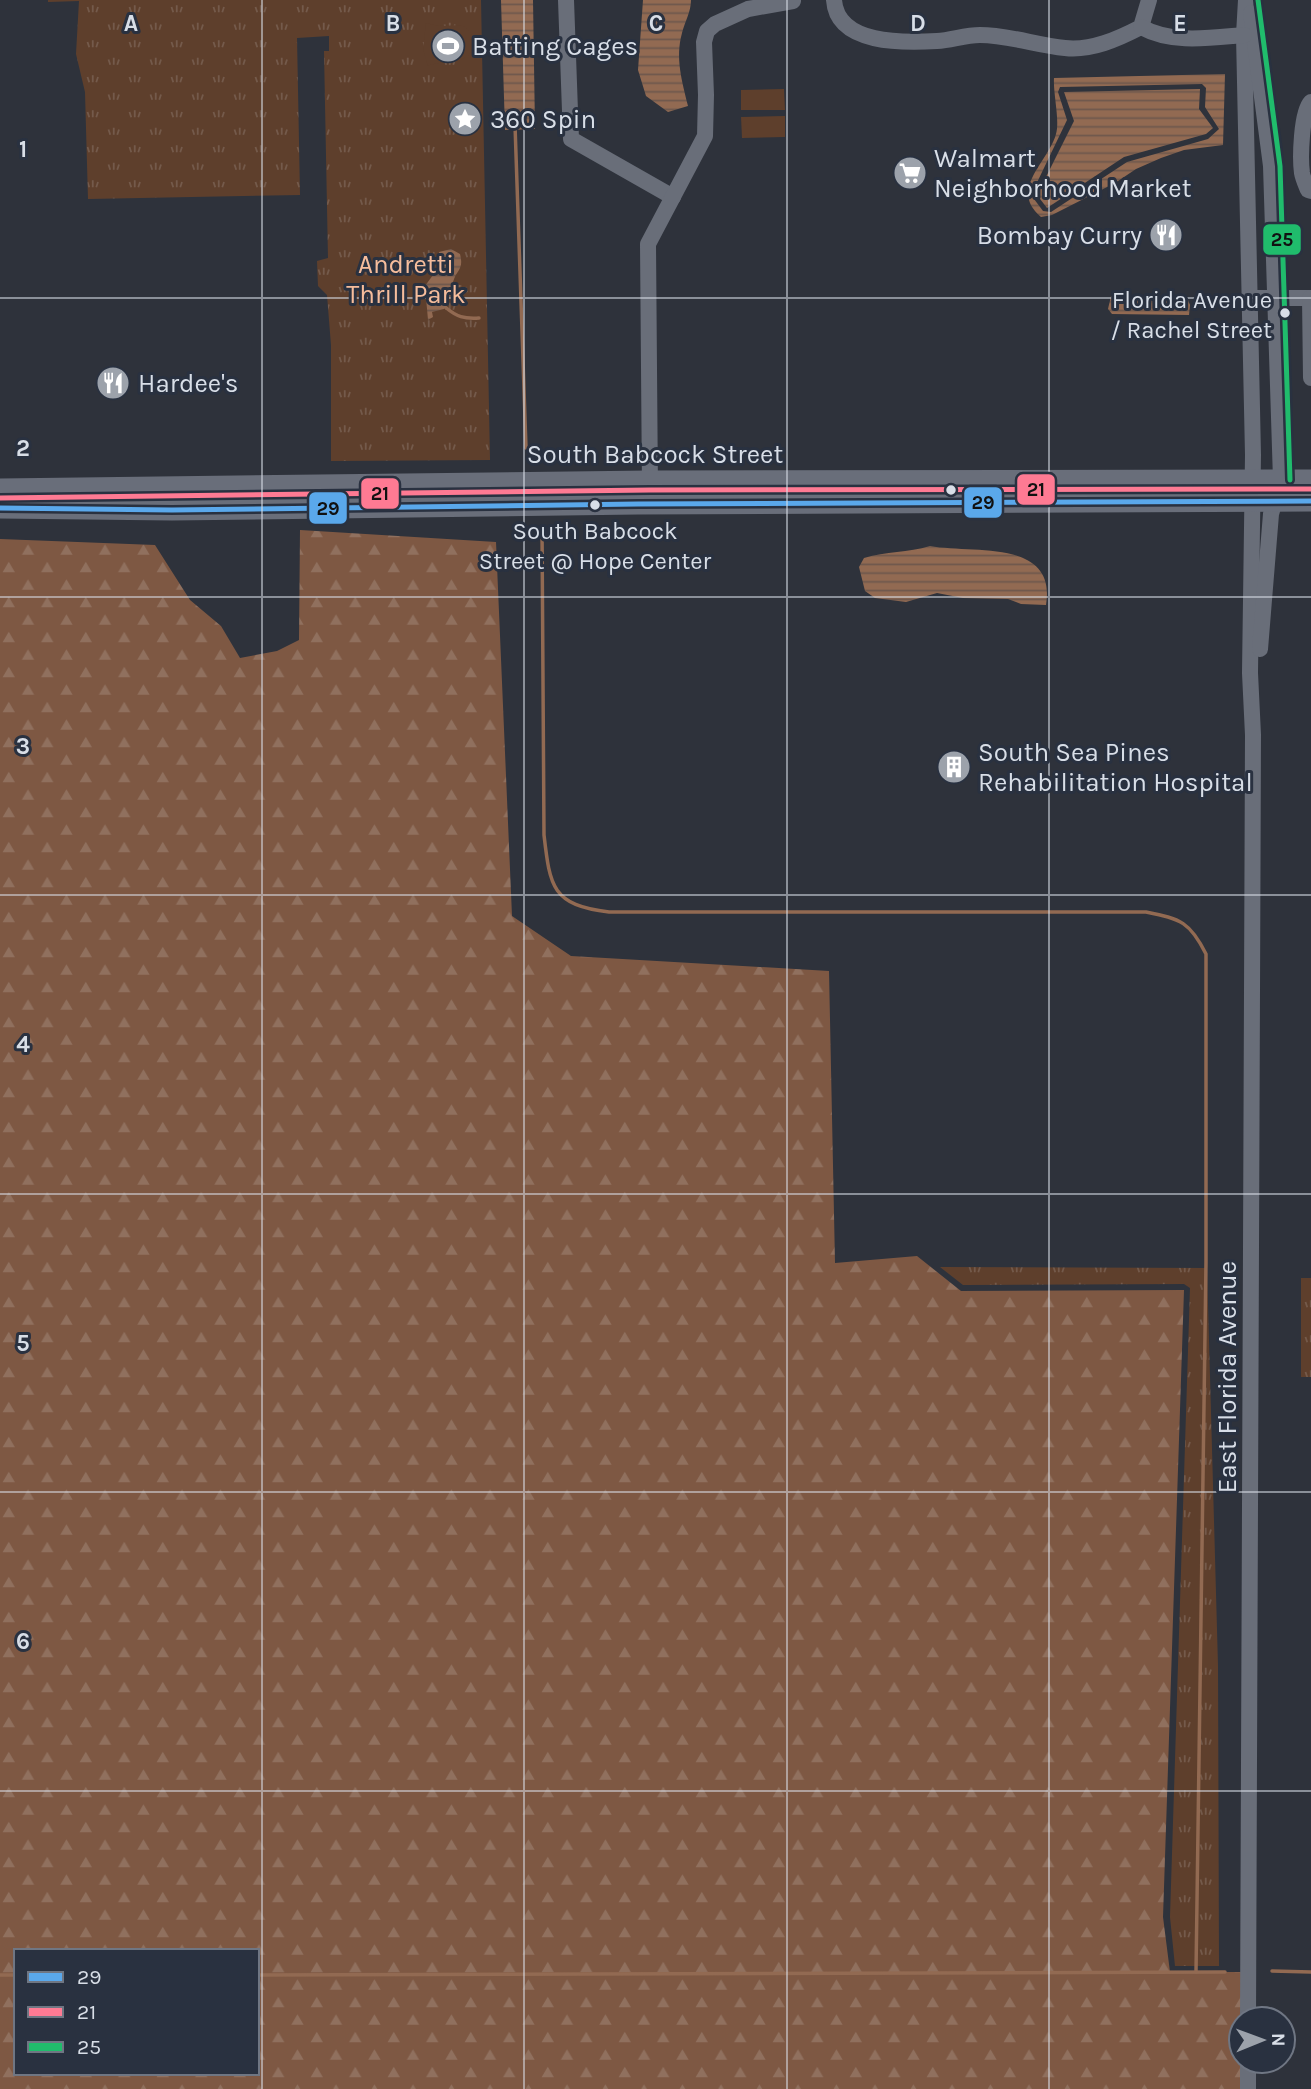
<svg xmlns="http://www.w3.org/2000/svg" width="1311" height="2089" viewBox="0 0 1311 2089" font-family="Karla,sans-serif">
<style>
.grass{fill:url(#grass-tufts)}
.forest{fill:url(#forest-firs);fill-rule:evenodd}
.pitch{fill:#5e3f2c}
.water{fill:url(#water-rules);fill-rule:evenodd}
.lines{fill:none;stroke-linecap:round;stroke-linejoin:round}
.stream{stroke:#926a52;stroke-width:3.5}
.minor{stroke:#696e79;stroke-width:16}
.major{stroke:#696e7a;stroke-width:21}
.bus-1-casing{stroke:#293140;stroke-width:10}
.bus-2-casing{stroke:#293140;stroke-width:10}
.bus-3-casing{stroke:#293140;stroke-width:10}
.bus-1{stroke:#5aa8eb;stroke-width:5}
.bus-2{stroke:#fe7a93;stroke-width:5}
.bus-3{stroke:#20bc6c;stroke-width:5}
.grid{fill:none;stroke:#d8dee7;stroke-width:2;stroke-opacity:0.55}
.bus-dot{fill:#d8dee7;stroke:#293140;stroke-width:2.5}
.labels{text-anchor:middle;stroke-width:6;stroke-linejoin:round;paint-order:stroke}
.bus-label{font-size:24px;fill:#d8dee7;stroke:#293140;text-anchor:end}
.poi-label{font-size:26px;fill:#d8dee7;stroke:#293140;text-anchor:start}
.park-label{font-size:26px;fill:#f6bd9c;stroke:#293140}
.street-label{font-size:26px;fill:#d8dee7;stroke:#293140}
.grid-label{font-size:23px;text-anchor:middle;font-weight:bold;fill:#d8dee7;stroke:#293140;stroke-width:6;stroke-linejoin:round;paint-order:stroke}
.line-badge{stroke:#293140;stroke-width:2.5}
.pale-badge-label{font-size:19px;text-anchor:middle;font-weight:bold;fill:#111}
</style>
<defs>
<pattern id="grass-tufts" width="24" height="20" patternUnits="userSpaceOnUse" patternTransform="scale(1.75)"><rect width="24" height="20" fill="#5e3f2c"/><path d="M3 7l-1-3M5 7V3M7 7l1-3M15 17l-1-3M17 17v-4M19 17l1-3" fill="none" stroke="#745a4b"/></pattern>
<pattern id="forest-firs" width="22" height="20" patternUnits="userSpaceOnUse" patternTransform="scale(1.75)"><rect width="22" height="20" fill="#7e5843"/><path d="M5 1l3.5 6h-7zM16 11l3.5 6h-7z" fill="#90705e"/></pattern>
<pattern id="water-rules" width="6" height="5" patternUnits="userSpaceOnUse" patternTransform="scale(1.75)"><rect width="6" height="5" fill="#926a52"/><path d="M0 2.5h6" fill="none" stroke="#6e584c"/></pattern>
</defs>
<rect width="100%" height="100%" fill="#2e323b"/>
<g class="grass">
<path d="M48 0H481L490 460 331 461V345L327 295 318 286 317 261 328 258 324 51H329V36L297 38 300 195 88 199 85 92 76 54 79 1 48 2Z"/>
<path d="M940 1267 1207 1268 1218 1666 1219 1966H1175L1170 1917 1190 1288 1184 1284 963 1285Z"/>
<rect x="1301" y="1278" width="10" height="99"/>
</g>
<path class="forest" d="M300 530 496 542 512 916 571 956 829 971 835 1263 917 1256 961 1291 1184 1290 1163 1917 1170 1972H1248C1242 2015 1237 2046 1248 2089H0V539L155 545 190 600 221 626 240 658 277 651 299 640ZM16 1951H257V2073H16Z"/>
<g class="pitch">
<path d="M426 23 438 26 462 25C469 30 474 34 473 43 473 67 443 59 428 66L423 49Z"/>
<path d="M784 89 785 110H741V90Z"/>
<path d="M785 116V137L742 138 741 117Z"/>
</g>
<g class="water">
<path d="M501 0H533L535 129 505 130Z"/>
<path d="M643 0H691C691 12 685 21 682 33 675 58 682 81 688 106L668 112 646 96 638 70Z"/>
<path d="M1225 74 1223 145 1184 150 1161 158 1136 169 1115 183 1052 215 1041 217C1008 189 1048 163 1056 134 1060 120 1053 94 1054 78ZM1202 84 1206 88 1205 107 1219 129 1208 139 1127 162 1051 212 1043 211 1031 195 1067 120 1058 92 1060 87Z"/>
<path d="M1200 89 1199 109 1213 128 1206 134 1124 157 1047 208 1037 195 1074 121 1064 92Z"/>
<path d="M451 249 460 254C464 270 457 269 453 282L462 286 456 288 458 291 462 289 461 301 448 298 444 309 432 312 433 317 428 320 425 286 438 268 439 252Z"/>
<path d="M1111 296 1188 300 1190 305 1189 315 1112 314 1108 309Z"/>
<path d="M930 546C972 554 1057 538 1046 605L1021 604 1008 599 963 598 937 593 906 602 875 598 865 591 859 567 864 558C886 551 908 553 930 546Z"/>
</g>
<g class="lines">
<g class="stream">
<path d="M515 125 526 448"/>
<path d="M445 307C457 317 464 319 479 318"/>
<path d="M542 527 544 835C550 887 552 905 609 912H1146C1181 919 1190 922 1206 954V1263L1196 1972"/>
<path d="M1272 1971 1311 1972"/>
<path d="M0 1975H16"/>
<path d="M257 1975 1225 1972"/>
</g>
<g class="minor">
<path d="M566 0 571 139 673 197"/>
<path d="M834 0C837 45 904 43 937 41 952 40 965 35 980 35 1008 35 1036 45 1065 48 1091 51 1118 39 1141 27L1149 0"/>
<path d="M1246 0 1244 35 1253 455 1250 673 1253 735 1248 2019"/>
<path d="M1251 13 1271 166 1281 480 1271 514 1260 649"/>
<path d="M1141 27C1172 44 1209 38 1244 35"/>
<path d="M1311 102C1301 112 1300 159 1302 173 1303 179 1306 185 1308 190L1311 191"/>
<path d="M1249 298H1311"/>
<path d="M1310 298 1311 378"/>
<path d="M650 491 648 244 705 136 706 95 704 42 707 31 715 24 748 9 793 1"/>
<path d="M1248 2089V2061"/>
</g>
<g class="major">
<path d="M0 489 650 481 1311 480"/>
<path d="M0 508 172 510 638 504 1311 501"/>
</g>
<defs>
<path id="bus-1" d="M0 508 172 510 638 504 1311 501"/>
<path id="bus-2" d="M0 498 650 490 1311 489"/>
<path id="bus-3" d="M1258 0 1280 166 1290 480"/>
</defs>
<use href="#bus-1" class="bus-1-casing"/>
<use href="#bus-2" class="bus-2-casing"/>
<use href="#bus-3" class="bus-3-casing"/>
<use href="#bus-1" class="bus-1"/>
<use href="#bus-2" class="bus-2"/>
<use href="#bus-3" class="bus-3"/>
</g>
<path class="grid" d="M262 0V2089M524 0V2089M787 0V2089M1049 0V2089M0 298H1311M0 597H1311M0 895H1311M0 1194H1311M0 1492H1311M0 1791H1311"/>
<defs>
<symbol id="stadium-disc" viewBox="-11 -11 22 22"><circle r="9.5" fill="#9ca2ab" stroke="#293140"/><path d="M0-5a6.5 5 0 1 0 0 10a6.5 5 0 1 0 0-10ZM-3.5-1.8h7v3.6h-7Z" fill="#fff"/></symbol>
<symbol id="sight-disc" viewBox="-11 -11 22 22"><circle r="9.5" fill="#9ca2ab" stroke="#293140"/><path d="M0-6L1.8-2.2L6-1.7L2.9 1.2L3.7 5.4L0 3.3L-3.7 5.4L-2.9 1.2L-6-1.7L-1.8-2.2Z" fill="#fff"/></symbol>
<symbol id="supermarket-disc" viewBox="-11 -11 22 22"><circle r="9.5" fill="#9ca2ab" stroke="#293140"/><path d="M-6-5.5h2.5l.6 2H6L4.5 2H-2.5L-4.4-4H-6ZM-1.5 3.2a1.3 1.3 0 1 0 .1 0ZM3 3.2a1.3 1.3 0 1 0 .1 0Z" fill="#fff"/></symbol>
<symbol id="restaurant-disc" viewBox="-11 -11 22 22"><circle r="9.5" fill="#9ca2ab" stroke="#293140"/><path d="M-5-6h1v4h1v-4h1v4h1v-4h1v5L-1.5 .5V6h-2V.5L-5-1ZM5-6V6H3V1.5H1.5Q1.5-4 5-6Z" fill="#fff"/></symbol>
<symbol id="building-disc" viewBox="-11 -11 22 22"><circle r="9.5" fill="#9ca2ab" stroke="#293140"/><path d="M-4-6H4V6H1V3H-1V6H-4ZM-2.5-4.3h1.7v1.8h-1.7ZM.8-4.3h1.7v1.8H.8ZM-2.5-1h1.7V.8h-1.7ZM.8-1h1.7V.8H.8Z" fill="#fff"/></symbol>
</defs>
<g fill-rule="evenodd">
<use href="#stadium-disc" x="429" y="27" width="38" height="38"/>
<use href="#sight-disc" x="446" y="100" width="38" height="38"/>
<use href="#supermarket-disc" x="891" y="154" width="38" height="38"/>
<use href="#restaurant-disc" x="1147" y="216" width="38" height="38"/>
<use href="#restaurant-disc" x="94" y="364" width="38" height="38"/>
<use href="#building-disc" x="935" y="748" width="38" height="38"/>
</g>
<g class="bus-dot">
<circle cx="1285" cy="313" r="6"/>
<circle cx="951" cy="490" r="6"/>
<circle cx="595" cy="505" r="6"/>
</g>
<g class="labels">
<g class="bus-label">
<text x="1272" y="308">Florida Avenue<tspan x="1272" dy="30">/ Rachel Street</tspan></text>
<text x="595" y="539" text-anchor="middle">South Babcock<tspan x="595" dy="30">Street @ Hope Center</tspan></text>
</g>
<g class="poi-label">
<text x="472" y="55">Batting Cages</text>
<text x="490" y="128">360 Spin</text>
<text x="934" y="167">Walmart<tspan x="934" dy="30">Neighborhood Market</tspan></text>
<text x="1142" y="244" text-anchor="end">Bombay Curry</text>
<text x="138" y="392">Hardee's</text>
<text x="978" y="761">South Sea Pines<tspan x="978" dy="30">Rehabilitation Hospital</tspan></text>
</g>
<g class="park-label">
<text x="406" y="273">Andretti<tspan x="406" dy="30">Thrill Park</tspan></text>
</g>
<g class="street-label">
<text x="655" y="463">South Babcock Street</text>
<text transform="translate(1227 1377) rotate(-90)" y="9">East Florida Avenue</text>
</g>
</g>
<g class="grid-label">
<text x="131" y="31">A</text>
<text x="393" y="31">B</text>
<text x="656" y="31">C</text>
<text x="918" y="31">D</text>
<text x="1180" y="31">E</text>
<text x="23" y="157">1</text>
<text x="23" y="456">2</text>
<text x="23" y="754">3</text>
<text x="23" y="1052">4</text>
<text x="23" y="1351">5</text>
<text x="23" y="1649">6</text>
</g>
<g class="line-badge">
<rect x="1262" y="223" width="40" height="33" rx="7" fill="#20bc6c"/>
<rect x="1016" y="473" width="40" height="33" rx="7" fill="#fe7a93"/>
<rect x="360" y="477" width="40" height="33" rx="7" fill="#fe7a93"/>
<rect x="963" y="486" width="40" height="33" rx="7" fill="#5aa8eb"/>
<rect x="308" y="491" width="40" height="34" rx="7" fill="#5aa8eb"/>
</g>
<g class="pale-badge-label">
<text x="1282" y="246">25</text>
<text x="1036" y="496">21</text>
<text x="380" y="500">21</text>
<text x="983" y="509">29</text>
<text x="328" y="515">29</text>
</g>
<rect x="14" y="1949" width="245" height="126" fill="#293140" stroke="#6f7683" stroke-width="2"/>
<rect x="28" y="1972" width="35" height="10" fill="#5aa8eb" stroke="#6f7683" stroke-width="2"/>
<text x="77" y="1984" font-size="21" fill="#d8dee7">29</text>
<rect x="28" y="2007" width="35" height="10" fill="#fe7a93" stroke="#6f7683" stroke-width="2"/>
<text x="77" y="2019" font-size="21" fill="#d8dee7">21</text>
<rect x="28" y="2042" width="35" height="10" fill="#20bc6c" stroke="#6f7683" stroke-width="2"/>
<text x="77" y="2054" font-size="21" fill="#d8dee7">25</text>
<g transform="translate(1262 2040) rotate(89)"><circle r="33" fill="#293140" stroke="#6f7683" stroke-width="2"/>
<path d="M0-5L12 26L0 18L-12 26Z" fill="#9ca2ab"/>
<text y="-10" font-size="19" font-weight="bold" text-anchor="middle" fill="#d8dee7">N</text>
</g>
</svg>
